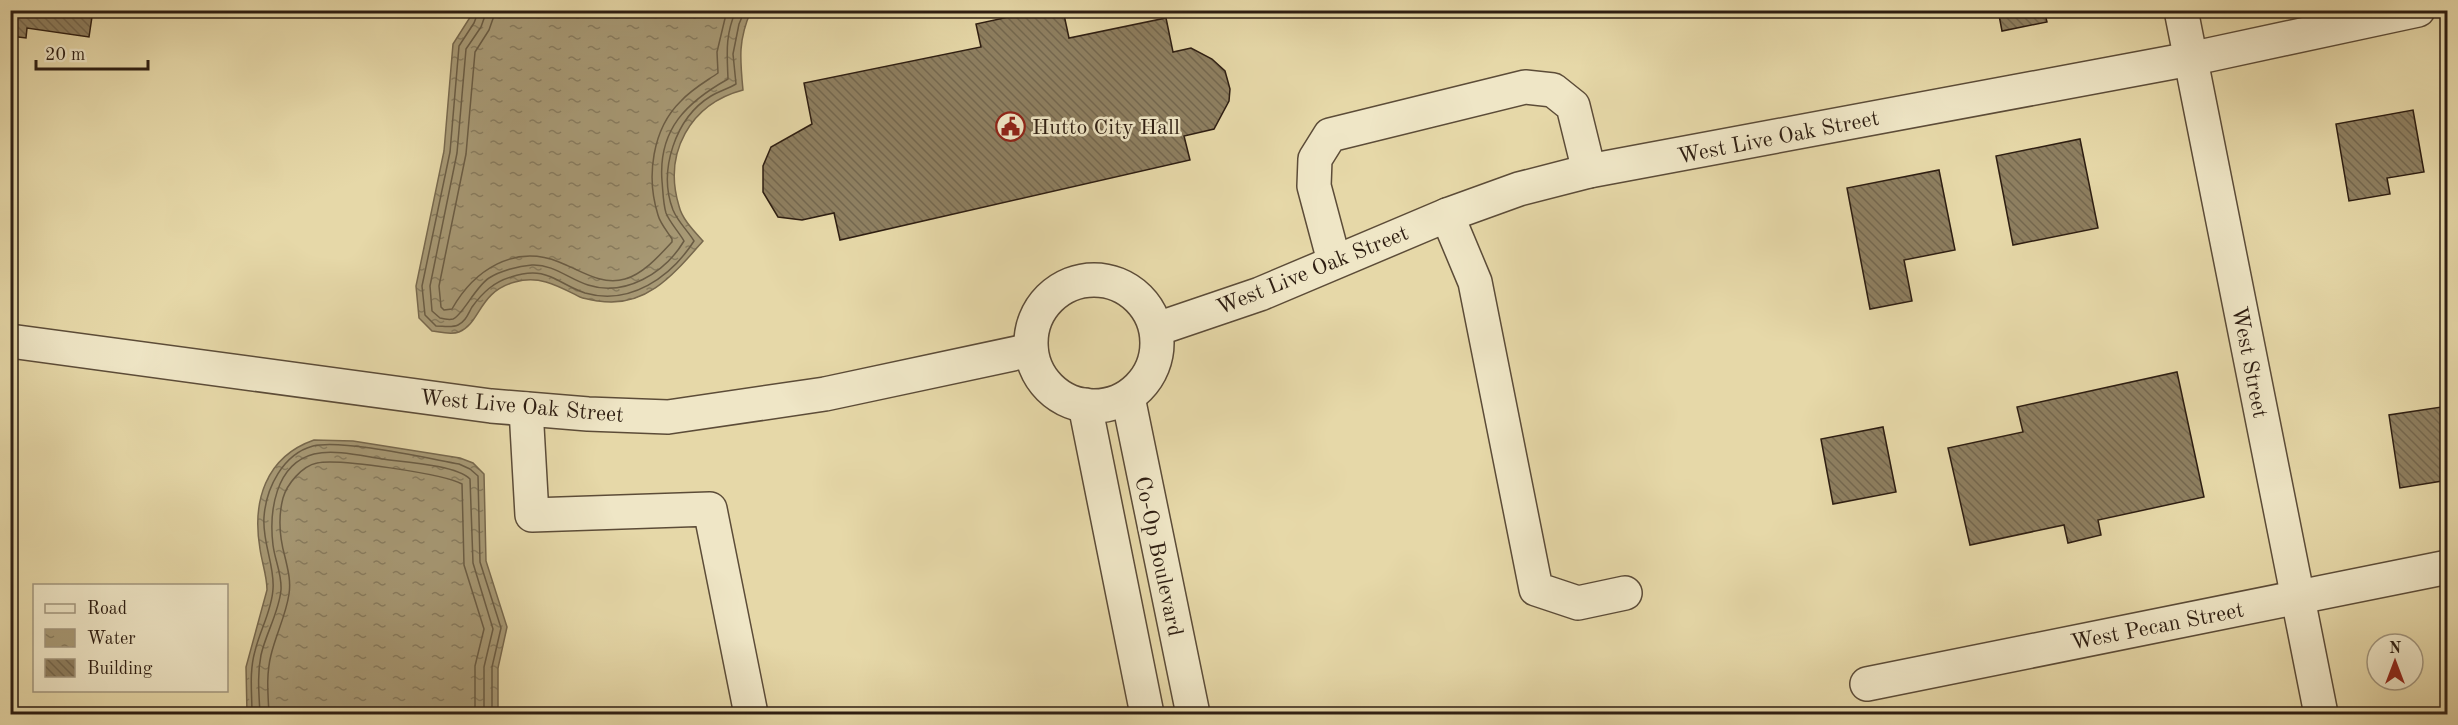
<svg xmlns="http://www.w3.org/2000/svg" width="2458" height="725" viewBox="0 0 2458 725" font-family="'Old Standard TT',serif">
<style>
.water{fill:url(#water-ripples);stroke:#77684d;stroke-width:1.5}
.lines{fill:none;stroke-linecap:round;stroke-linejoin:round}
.shore{stroke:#6a5c44;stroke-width:1.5}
.building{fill:url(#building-back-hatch);stroke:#2e1e12;stroke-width:1.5}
.minor-casing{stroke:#5c4c38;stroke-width:36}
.minor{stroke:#efe6c6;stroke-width:33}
.labels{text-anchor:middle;stroke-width:5;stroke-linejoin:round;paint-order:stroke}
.poi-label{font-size:22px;fill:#2e1e12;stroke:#efe6c6;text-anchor:start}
.street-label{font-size:22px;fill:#2e1e12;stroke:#efe6c6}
</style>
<defs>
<pattern id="water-ripples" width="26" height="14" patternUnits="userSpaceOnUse" patternTransform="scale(1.5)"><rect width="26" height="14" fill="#a79975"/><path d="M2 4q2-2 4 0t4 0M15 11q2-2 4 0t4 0" fill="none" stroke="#887c5f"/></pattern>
<pattern id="building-back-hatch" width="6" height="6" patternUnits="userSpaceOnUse" patternTransform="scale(1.5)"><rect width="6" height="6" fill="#8e7f60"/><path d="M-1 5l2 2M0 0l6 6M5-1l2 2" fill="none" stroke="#74674e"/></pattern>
</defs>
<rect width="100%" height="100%" fill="#e6d8a8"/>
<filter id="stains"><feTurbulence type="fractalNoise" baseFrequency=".00333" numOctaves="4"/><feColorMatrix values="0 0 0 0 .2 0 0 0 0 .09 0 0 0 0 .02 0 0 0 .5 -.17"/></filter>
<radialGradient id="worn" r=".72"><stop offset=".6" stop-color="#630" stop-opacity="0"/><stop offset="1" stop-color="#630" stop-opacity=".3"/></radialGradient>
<g class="water">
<path d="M474 11H751C738 40 740 59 743 90 690 104 663 153 679 206 682 219 694 231 703 241 674 274 646 309 598 301 592 300 585 299 580 297 558 286 540 275 515 282 478 292 481 323 459 332 451 335 440 332 432 331L419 318 416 286 444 151 453 44Z"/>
<path d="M314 440 353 441 460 458 473 463 484 474 486 561 507 627 498 668V714H247L246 667 267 590C267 576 262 563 260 549 252 502 265 457 314 440Z"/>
</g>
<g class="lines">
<g class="shore">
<path d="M479 10 474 23 459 46 450 152 422 286 425 315 436 326C443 326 452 328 458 325 466 321 468 314 472 307 483 292 494 282 511 277 547 265 556 283 585 293 630 306 671 277 694 241 688 231 678 222 673 210 658 171 675 118 711 96 719 91 728 89 736 84L733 54 739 24 745 10"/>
<path d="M487 10 481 27 466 49 457 153 430 286 432 311 440 318C444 319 449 320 453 319 462 316 476 286 489 278 500 271 518 266 532 265 553 264 569 279 588 285 625 297 665 273 684 241 679 232 670 223 666 213 663 203 663 191 662 181 658 129 687 102 728 79 727 52 725 36 736 10"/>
<path d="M496 10 489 30 475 52 466 154 439 286 441 307 444 310 452 309C474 270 514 244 559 262 580 270 601 286 625 279 643 274 659 256 672 242V239C667 231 660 223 658 215 646 177 652 129 681 101 692 89 705 82 718 73L717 52 727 10"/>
<path d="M252 714C252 693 249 672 255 651 260 630 272 610 273 589 275 566 262 542 264 517 266 488 283 454 313 446 342 439 426 458 459 464L470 469 478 476 480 562 501 628 492 667V714"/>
<path d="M260 714C259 694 257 675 261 655 266 633 279 612 281 590 282 574 275 561 273 545 269 512 275 464 314 454 335 449 362 456 382 459 404 462 456 465 470 479L473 563 493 629 484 667V714"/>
<path d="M269 714C268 694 266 675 271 655 276 634 286 615 289 594 291 581 288 570 285 557 280 539 278 517 283 498 287 484 302 466 317 463 337 458 444 474 462 484L464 565 484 629 475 666V714"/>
</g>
</g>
<g class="building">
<path d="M10 10H93L89 37 27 28 26 38 10 36Z"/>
<path d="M1042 10H1063L1069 38 1166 18 1173 52 1191 48 1212 59 1225 71 1230 89 1229 101 1214 129 1184 136 1190 160 840 240 834 213 802 220 778 217 763 192V166L771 147 812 124 804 83 981 47 976 24Z"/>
<path d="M1998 10H2044L2047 22 2002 31Z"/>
<path d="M2413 110 2424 172 2387 178 2390 194 2349 201 2336 124Z"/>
<path d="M2080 139 2098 228 2013 245 1996 156Z"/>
<path d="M1939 170 1955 250 1904 260 1912 301 1870 309 1847 188Z"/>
<path d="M2177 372 2204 497 2098 520 2101 535 2068 543 2064 525 1970 545 1948 448 2023 432 2017 407Z"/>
<path d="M2448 406V480L2400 488 2389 415Z"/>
<path d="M1883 427 1896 492 1833 504 1821 439Z"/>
</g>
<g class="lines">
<defs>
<g id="minor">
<path d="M2181 10 2321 714"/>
<path d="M1447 215 1475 282 1536 589 1578 603 1625 593"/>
<path d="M1334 261 1314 186 1315 159 1330 135 1525 87 1553 90 1573 106 1589 171"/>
<circle cx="1094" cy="343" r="63"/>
<path d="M1157 329 1260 294 1447 215 1519 189 1589 171 2190 59 2418 10"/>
<path d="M10 341 491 406 588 414 668 417 825 394 1031 350"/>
<path d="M1128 397 1193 714"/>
<path d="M1085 405 1147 714"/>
<path d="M526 409 532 515 710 509 751 714"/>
<path d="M1867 684 2448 567"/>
</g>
</defs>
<use href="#minor" class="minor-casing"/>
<use href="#minor" class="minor"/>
</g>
<defs>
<symbol id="civic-ring" viewBox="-11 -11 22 22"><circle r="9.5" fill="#efe6c6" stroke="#8f2418" stroke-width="1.5"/><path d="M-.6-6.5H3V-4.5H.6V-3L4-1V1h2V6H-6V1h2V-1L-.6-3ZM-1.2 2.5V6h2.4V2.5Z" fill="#8f2418"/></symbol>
</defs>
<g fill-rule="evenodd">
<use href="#civic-ring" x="994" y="110" width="33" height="33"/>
</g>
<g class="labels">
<g class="poi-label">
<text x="1032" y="134">Hutto City Hall</text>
</g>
<g class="street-label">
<text transform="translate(1778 136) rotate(-11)" y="8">West Live Oak Street</text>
<text transform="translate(1312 269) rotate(-22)" y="8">West Live Oak Street</text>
<text transform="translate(2251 362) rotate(79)" y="8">West Street</text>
<text transform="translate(522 405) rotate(5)" y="8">West Live Oak Street</text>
<text transform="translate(1160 556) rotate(78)" y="8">Co-Op Boulevard</text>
<text transform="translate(2157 625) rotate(-11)" y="8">West Pecan Street</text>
</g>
</g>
<rect width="2458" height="725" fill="none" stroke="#e6d8a8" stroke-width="36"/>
<rect x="12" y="12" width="2434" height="701" fill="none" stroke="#2e1e12" stroke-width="3"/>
<rect x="18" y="18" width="2422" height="689" fill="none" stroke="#2e1e12" stroke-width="1.5"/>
<rect x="33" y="584" width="195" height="108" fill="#efe6c6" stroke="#a2967e" stroke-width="1.5"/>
<rect x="45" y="604" width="30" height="9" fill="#efe6c6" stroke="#a2967e" stroke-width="1.5"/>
<text x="87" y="614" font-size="18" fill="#2e1e12">Road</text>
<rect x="45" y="629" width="30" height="18" fill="url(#water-ripples)" stroke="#a2967e" stroke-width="1.5"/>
<text x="87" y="644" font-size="18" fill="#2e1e12">Water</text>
<rect x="45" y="659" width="30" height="18" fill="url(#building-back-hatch)" stroke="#a2967e" stroke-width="1.5"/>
<text x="87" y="674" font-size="18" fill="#2e1e12">Building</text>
<g transform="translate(2395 662)"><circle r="28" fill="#efe6c6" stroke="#a2967e" stroke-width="1.5"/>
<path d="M0-4.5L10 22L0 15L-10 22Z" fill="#8f2418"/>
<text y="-9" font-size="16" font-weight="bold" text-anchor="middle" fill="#2e1e12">N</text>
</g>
<path d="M36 60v9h112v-9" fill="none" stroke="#2e1e12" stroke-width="3"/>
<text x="45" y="60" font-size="18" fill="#2e1e12" stroke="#efe6c6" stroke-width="4.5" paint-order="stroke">20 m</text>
<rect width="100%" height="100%" filter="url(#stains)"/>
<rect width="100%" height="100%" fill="url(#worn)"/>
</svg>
